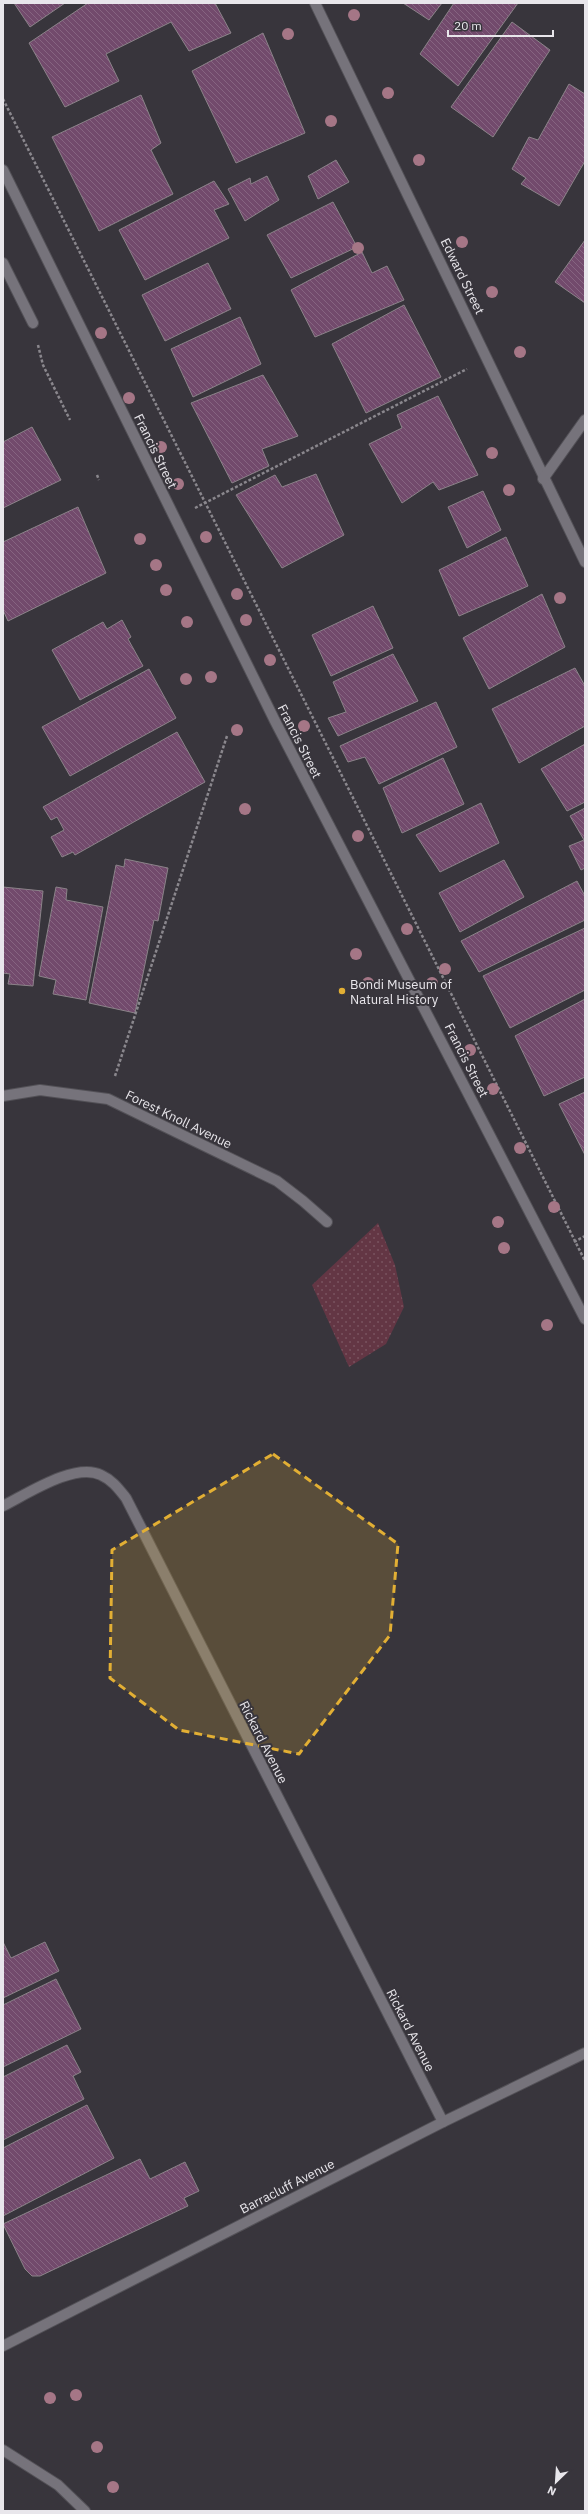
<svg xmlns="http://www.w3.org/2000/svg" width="588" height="2514" viewBox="0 0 588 2514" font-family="'IBM Plex Sans',sans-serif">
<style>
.grass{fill:url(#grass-dots)}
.building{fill:url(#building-back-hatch);stroke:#8b8389}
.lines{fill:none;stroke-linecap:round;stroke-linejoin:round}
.minor-casing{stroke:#535157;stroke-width:12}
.path{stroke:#8a878d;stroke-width:2.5;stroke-dasharray:3 2;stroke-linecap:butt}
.minor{stroke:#76737b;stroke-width:10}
.tree{fill:#a57686}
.marked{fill:#e2af34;fill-opacity:0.2;stroke:#e2af34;stroke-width:3;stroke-dasharray:8 5;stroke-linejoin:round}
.poi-dot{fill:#e2af34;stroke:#38353c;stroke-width:1.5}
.labels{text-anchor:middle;stroke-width:4;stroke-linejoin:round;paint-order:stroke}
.street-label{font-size:13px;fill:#e8e6eb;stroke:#38353c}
.poi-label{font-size:13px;fill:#e8e6eb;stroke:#38353c;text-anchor:start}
</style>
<defs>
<pattern id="grass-dots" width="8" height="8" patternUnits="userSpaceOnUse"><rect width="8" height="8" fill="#633644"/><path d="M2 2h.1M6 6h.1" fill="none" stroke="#79535f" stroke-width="1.8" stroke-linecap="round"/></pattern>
<pattern id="building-back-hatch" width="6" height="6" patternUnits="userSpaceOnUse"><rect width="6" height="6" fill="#724a6c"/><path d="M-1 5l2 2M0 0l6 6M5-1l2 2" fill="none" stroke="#866481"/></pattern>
</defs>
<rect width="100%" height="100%" fill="#38353c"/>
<path class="grass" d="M378 1223 395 1265 404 1307 386 1344 349 1367 312 1285Z"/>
<g class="building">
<path d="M14 3H65L30 27Z"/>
<path d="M88 3H215L231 33 189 51 171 22 106 54 119 81 65 107 29 43Z"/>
<path d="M403 3H442L429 20Z"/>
<path d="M454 3H518L458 86 420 54Z"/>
<path d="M512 22 550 50 493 137 451 107Z"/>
<path d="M263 33 305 133 236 163 192 71Z"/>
<path d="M569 84 585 94V161L559 206 521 184 526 178 512 169 529 137 538 140Z"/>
<path d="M141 95 161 143 151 150 173 194 99 231 52 137Z"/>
<path d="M336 160 349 182 318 199 308 176Z"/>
<path d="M267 176 279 200 245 221 228 189 250 178 251 184Z"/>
<path d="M214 181 229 204 214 210 229 238 145 280 119 230Z"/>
<path d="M333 202 357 247 291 278 267 235Z"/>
<path d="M585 240V303L555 282Z"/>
<path d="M362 252 372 273 387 266 404 300 315 337 291 290Z"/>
<path d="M208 263 231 309 165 341 142 295Z"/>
<path d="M404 305 441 377 366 413 332 344Z"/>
<path d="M240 317 261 364 193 397 171 349Z"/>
<path d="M263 375 298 436 262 449 269 466 232 483 191 403Z"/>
<path d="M438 396 478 475 439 490 433 482 402 503 369 444 402 428 397 415Z"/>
<path d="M32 427 61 480 3 508V442Z"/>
<path d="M316 474 344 535 282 568 236 495 275 475 282 487Z"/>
<path d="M483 491 501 530 467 548 448 507Z"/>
<path d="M78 507 106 573 8 621 3 610V542Z"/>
<path d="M506 537 528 586 459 616 439 570Z"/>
<path d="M542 594 565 647 489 689 463 638Z"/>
<path d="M373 606 393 648 331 676 312 635Z"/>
<path d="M122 620 131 637 128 639 143 666 80 700 52 650 103 622 107 629Z"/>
<path d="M393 654 418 701 338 736 328 718 346 712 333 682Z"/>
<path d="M575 668 585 686V726L519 763 492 709Z"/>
<path d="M149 669 176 718 70 776 42 727Z"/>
<path d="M436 702 457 747 379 784 365 757 348 762 340 746Z"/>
<path d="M177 732 205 782 75 855 73 852 62 857 51 837 64 830 57 817 51 820 43 807Z"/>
<path d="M585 744V802L567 811 541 769Z"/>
<path d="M443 758 464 804 402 833 383 788Z"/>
<path d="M481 803 499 843 440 872 416 835Z"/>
<path d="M585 808V868L581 870 569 846 584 840 570 816Z"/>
<path d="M125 859 168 868 158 921 154 920 135 1013 89 1003 116 865 124 867Z"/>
<path d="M504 860 524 897 460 932 439 893Z"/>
<path d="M577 881 585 896V920L479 972 461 941Z"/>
<path d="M3 887 43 891 33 986 8 984 10 974 3 973Z"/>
<path d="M56 887 67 889 66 900 103 907 86 1000 53 994 56 980 39 976Z"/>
<path d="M585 928V990L510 1028 483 976Z"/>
<path d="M585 999V1077L544 1096 515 1036Z"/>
<path d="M585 1092V1155L559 1104Z"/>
<path d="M3 1942 11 1958 45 1942 59 1971 3 1998Z"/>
<path d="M56 1979 81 2029 3 2067V2005Z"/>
<path d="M67 2045 81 2072 73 2076 84 2099 3 2140V2077Z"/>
<path d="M87 2105 114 2158 3 2216V2148Z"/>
<path d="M140 2159 150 2179 185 2162 199 2191 184 2198 188 2206 40 2276H32L25 2269 3 2224Z"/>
</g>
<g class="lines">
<defs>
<g id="minor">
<path d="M315 3 585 562"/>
<path d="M3 170 275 721 585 1319"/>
<path d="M3 263 33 323"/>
<path d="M543 479 585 420"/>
<path d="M3 1096 40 1090 108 1099 277 1181 303 1201 327 1222"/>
<path d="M3 1506C27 1494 75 1462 101 1475 112 1480 118 1488 126 1498L443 2122"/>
<path d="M3 2346 443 2122 585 2053"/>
<path d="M3 2450 58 2485 85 2511"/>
</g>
</defs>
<use href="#minor" class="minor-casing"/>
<g class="path">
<path d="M3 99 585 1261"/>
<path d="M38 345 43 365 70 420"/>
<path d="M97 475 99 480"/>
<path d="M195 508 467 369"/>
<path d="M115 1076 227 736"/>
<path d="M574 1242 585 1236"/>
</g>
<use href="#minor" class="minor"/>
</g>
<g class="tree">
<circle cx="354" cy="15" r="6"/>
<circle cx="288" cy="34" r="6"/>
<circle cx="388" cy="93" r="6"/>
<circle cx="331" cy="121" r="6"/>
<circle cx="419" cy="160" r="6"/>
<circle cx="462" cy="242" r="6"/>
<circle cx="358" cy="248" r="6"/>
<circle cx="492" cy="292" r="6"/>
<circle cx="101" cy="333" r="6"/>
<circle cx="520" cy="352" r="6"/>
<circle cx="129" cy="398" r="6"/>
<circle cx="161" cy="447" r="6"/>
<circle cx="492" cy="453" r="6"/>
<circle cx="178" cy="484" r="6"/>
<circle cx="509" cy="490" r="6"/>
<circle cx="206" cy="537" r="6"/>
<circle cx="140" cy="539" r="6"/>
<circle cx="156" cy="565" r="6"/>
<circle cx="166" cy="590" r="6"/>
<circle cx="237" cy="594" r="6"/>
<circle cx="560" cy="598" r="6"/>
<circle cx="246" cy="620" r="6"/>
<circle cx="187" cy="622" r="6"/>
<circle cx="270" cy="660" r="6"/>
<circle cx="211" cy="677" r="6"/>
<circle cx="186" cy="679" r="6"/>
<circle cx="304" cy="726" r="6"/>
<circle cx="237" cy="730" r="6"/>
<circle cx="245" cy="809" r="6"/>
<circle cx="358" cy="836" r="6"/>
<circle cx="407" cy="929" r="6"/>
<circle cx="356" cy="954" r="6"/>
<circle cx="445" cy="969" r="6"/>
<circle cx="368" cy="983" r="6"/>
<circle cx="432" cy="983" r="6"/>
<circle cx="470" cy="1050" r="6"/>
<circle cx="493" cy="1089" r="6"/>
<circle cx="520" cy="1148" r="6"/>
<circle cx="554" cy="1207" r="6"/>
<circle cx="498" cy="1222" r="6"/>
<circle cx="504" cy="1248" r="6"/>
<circle cx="547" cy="1325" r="6"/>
<circle cx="76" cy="2395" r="6"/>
<circle cx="50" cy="2398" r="6"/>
<circle cx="97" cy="2447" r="6"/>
<circle cx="113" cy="2487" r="6"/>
</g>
<path class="marked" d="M273 1454 398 1544 390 1635 299 1754 179 1730 110 1678 112 1550Z"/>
<circle class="poi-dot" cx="342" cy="991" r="4"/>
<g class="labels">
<g class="street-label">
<text transform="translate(463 276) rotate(64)" y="5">Edward Street</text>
<text transform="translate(156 451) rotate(64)" y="5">Francis Street</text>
<text transform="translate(300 741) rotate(63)" y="5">Francis Street</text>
<text transform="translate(467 1060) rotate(63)" y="5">Francis Street</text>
<text transform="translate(179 1119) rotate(26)" y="5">Forest Knoll Avenue</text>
<text transform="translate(264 1742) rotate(63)" y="5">Rickard Avenue</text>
<text transform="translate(411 2030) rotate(63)" y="5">Rickard Avenue</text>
<text transform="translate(287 2186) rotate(-27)" y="5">Barracluff Avenue</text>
</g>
<g class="poi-label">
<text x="350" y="989">Bondi Museum of<tspan x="350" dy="15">Natural History</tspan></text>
</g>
</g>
<rect width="588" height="2514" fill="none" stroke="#e8e6eb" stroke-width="8"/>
<g transform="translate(556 2482) rotate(205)" stroke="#38353c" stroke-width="3" paint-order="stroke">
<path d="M0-3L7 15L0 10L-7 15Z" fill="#e8e6eb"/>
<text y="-6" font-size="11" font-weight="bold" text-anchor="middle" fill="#e8e6eb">N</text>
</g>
<path d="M448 30v6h105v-6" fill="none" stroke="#e8e6eb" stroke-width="2"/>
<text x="454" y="30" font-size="12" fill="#e8e6eb" stroke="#38353c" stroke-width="3" paint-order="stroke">20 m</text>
</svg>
